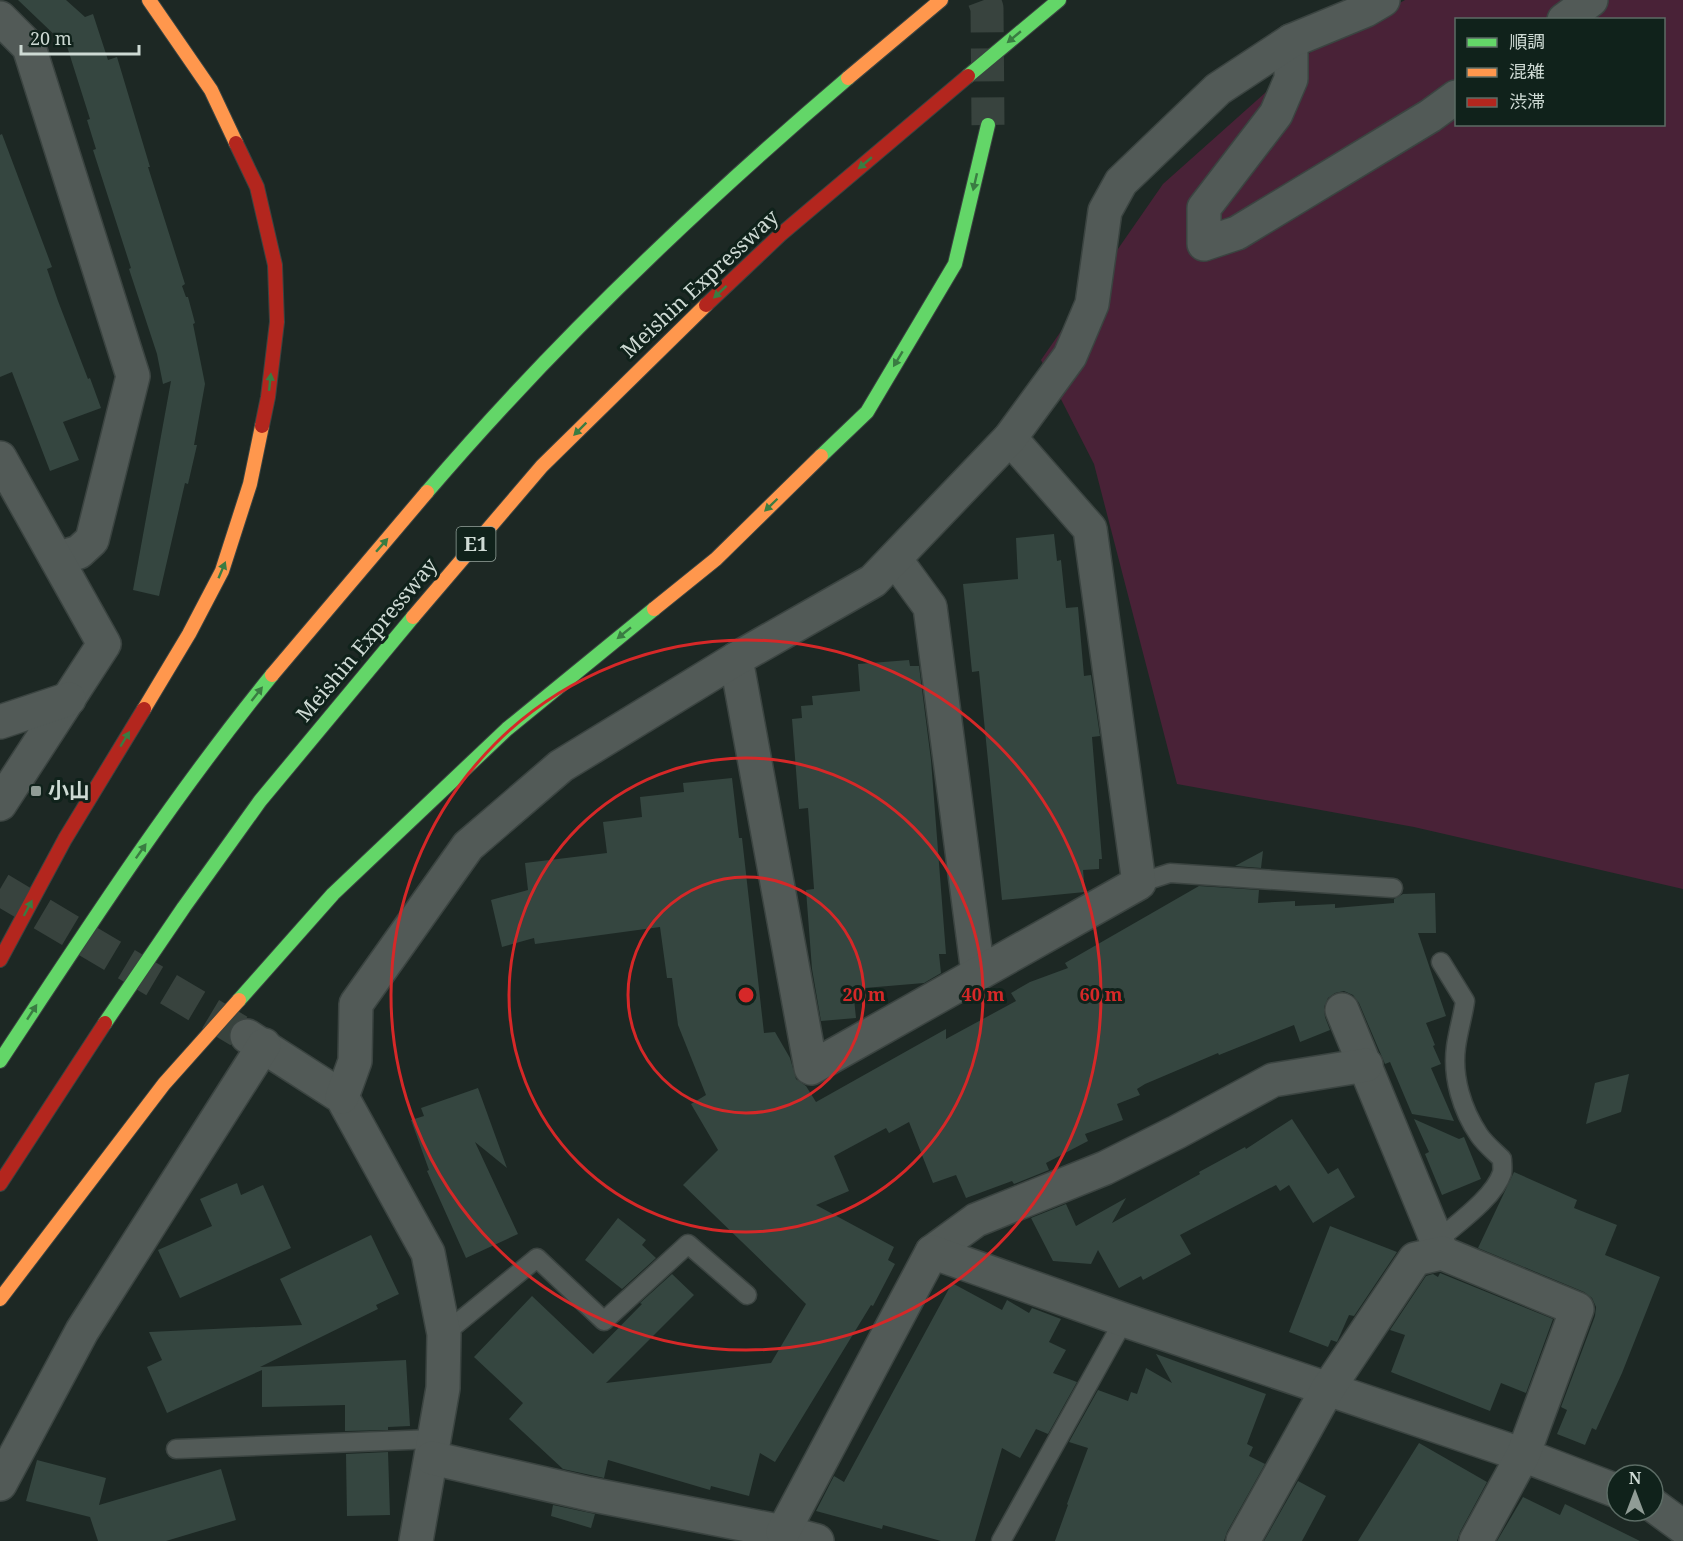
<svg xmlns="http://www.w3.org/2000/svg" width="1683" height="1541" viewBox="0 0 1683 1541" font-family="'Noto Serif','Noto Sans JP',serif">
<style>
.green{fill:#492237;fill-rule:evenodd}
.building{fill:#354640}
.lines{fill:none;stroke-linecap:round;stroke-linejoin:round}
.street-tunnel{stroke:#38433e;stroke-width:33;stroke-dasharray:33 16;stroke-linecap:butt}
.highway-tunnel{stroke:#38433e;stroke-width:33;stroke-dasharray:33 16;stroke-linecap:butt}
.lane-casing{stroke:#3b4441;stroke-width:21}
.street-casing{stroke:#3b4441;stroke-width:36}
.fast-casing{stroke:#3b4441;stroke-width:16}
.slow-casing{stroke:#3b4441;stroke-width:16}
.jam-casing{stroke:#3b4441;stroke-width:16}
.lane{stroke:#525a57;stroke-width:18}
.street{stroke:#525a57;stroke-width:33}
.fast{stroke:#63d668;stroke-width:14}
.slow{stroke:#ff974d;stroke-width:14}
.jam{stroke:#b3261e;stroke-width:14}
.oneway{fill:#3a7c42}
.ring{fill:none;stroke:#d62828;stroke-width:3}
.poi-dot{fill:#909c96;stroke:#10221b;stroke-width:2}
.labels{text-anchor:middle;stroke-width:6;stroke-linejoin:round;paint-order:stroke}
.shield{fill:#10221b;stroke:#95a39c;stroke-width:1.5}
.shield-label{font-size:20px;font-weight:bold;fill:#cedad4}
.street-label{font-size:21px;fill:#cedad4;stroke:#10221b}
.poi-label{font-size:21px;font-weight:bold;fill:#cedad4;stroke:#10221b;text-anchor:start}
.centre{fill:#d62828;stroke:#10221b;stroke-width:3}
.ring-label{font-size:18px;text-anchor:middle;font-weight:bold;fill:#d62828;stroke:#10221b;stroke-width:6;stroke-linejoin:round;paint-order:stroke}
</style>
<rect width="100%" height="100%" fill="#1d2824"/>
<path class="green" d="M1405 0H1683V889L1414 827 1177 784 1094 464 1041 360 1163 184 1312 51ZM1456 20H1664V124H1456Z"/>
<g class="building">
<path d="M18 0H66L85 17 93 14 108 60 117 57 150 167H148L185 284 182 286 186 297H188L195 323 193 324 205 384 194 445H197L188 484 185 483 159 596 133 590 171 381 163 384 157 354 129 269 131 268 93 150 96 149 87 120 90 119 65 40 61 41Z"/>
<path d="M2 134 52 267 47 269 58 301 88 379 90 378 101 408 63 422 79 460 50 471 12 372 0 377V135Z"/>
<path d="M1054 534 1057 561 1061 560 1066 608 1078 607 1084 676 1091 675 1100 736 1092 737 1102 859H1099V869L1083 870 1085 892 1002 900 979 671 972 672 963 584 1018 579 1016 538Z"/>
<path d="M909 660 910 666H919L931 760 946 954H939L941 973 924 983 853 989 856 1018 821 1021 812 969 806 890 814 889 808 808 799 809 792 719 802 718 801 706 813 705 812 696 860 691 858 664Z"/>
<path d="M732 778 739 838H742L764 1033 775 1032 790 1058 796 1079 806 1086 816 1102 946 1029V1039L1016 1001 1011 993 1030 982 1068 968 1065 963 1199 886 1259 890 1258 903 1295 901V906L1335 904V908L1394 903V899L1403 894 1435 893 1436 933H1418L1446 1016 1426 1023 1435 1045 1433 1046 1441 1064 1431 1068 1454 1121 1412 1114 1390 1062 1385 1064 1359 1003 1353 995 1344 991 1335 993 1328 998 1324 1007 1325 1017 1330 1030 1300 1042 1294 1025 1219 1055 1218 1053 1145 1084 1137 1089 1140 1095 1117 1104 1123 1120 1085 1134 1088 1141 1046 1163 1049 1170 1014 1184 1012 1181 966 1198 956 1175 933 1183 909 1122 889 1133 886 1128 834 1156 849 1191 816 1205 894 1247 888 1260 895 1264 873 1306 871 1305 775 1462 760 1453 749 1496 711 1486 710 1490 608 1460 604 1478 563 1469 509 1419 523 1403 474 1357 532 1296 593 1354 642 1304 640 1303 672 1274 694 1295 606 1383 771 1363 806 1304 683 1185 718 1150 691 1104 706 1095 678 1025 672 978H667L660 927 535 944 534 938 502 947 491 900 528 890 525 863 607 853 603 822 642 817 640 797 684 792 683 783Z"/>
<path d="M1263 851 1261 868 1235 866Z"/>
<path d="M1629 1074 1621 1112 1586 1124 1595 1083Z"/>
<path d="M478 1088 507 1168 475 1142 518 1234 466 1258 427 1171 429 1170 411 1120 424 1116 421 1108Z"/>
<path d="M1292 1119 1328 1174 1338 1168 1355 1197 1313 1223 1289 1185 1280 1191 1276 1185 1180 1235 1191 1254 1143 1280 1141 1276 1119 1288 1098 1250 1091 1264 1053 1261 1031 1218 1066 1204 1076 1226 1126 1198 1112 1223 1200 1174 1199 1172 1245 1147 1246 1149Z"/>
<path d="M1414 1119 1459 1139 1464 1137 1481 1179 1442 1195 1425 1154 1429 1152Z"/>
<path d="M1514 1172 1577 1200 1574 1208 1617 1225 1605 1255 1660 1277 1622 1373 1596 1430 1592 1428 1585 1445 1557 1434 1567 1410 1561 1407 1595 1316 1596 1307 1592 1298 1584 1292 1478 1248Z"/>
<path d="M237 1183 241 1195 263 1185 291 1248 180 1298 158 1250 212 1226 200 1199Z"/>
<path d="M618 1218 646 1240 642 1245 656 1258 622 1289 585 1260Z"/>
<path d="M1330 1226 1397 1252 1354 1316 1349 1315 1337 1342 1331 1340 1328 1347 1289 1332Z"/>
<path d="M371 1235 399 1294 376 1305 378 1309 260 1367 406 1360 410 1426 388 1427V1430L345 1431V1405L262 1407V1370L167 1413 147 1367 162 1360 149 1332 302 1325 280 1279Z"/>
<path d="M1440 1273 1553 1319 1526 1393 1501 1383 1490 1411 1391 1372 1405 1335 1390 1330 1426 1276 1433 1274 1438 1277Z"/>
<path d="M952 1283 1002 1310 1007 1300 1029 1313 1032 1308 1061 1319 1049 1342 1066 1350 1053 1373 1077 1382 1048 1434 1036 1429 1020 1458 1002 1448 975 1541H941L883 1525 882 1529 816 1511 834 1476 844 1482Z"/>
<path d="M1156 1354 1266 1394 1247 1444 1253 1447 1249 1456 1265 1464 1227 1532 1224 1541H1055L1068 1505 1067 1504 1088 1448 1069 1442 1098 1390 1128 1401 1131 1392 1137 1394 1146 1368 1172 1383Z"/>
<path d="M1419 1443 1487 1482 1460 1532 1457 1541H1358Z"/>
<path d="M388 1452 390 1515 347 1516 346 1454Z"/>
<path d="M37 1460 106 1478 99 1505 221 1469 236 1520 166 1541H98L90 1517 26 1501Z"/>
<path d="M1298 1481 1326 1496 1302 1541H1264Z"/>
<path d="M1523 1497 1560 1515 1565 1504 1640 1541H1497Z"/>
<path d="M553 1505 595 1514 591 1528 551 1516Z"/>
</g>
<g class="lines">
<path class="street-tunnel" d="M0 889 244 1034"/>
<path class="highway-tunnel" d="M984 0 987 8 988 125"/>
<defs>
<g id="lane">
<path d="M1139 883 1170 873 1393 888"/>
<path d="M1437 1241C1456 1224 1494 1198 1502 1173 1503 1169 1502 1163 1502 1159 1495 1152 1485 1144 1479 1135 1462 1110 1452 1077 1456 1047 1458 1031 1463 1016 1465 1001L1441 962"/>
<path d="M444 1334 537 1258 604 1321 688 1244 747 1295"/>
<path d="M176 1449 434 1439"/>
<path d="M1001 1541 1124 1320"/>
</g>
<g id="street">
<path d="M0 18 29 47 133 376 92 540 79 552 57 559"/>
<path d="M1564 20 1591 0"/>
<path d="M1291 41V79L1276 114 1204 208V244L1237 233 1430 116 1456 97"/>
<path d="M0 458 104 644 0 804"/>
<path d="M895 559 930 607 978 973"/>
<path d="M736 659 811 1068 1139 883 1090 529 1010 438"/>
<path d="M0 722 69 699"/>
<path d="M1342 1010 1442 1253"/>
<path d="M247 1036 342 1097 428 1253 444 1334 443 1388 416 1541"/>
<path d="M342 1097 355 1061 356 1004 468 846 561 766 736 659 873 581 1010 438 1070 356 1092 304 1105 211 1121 182 1218 89 1291 41 1366 10 1383 0"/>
<path d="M932 1252 976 1220 1105 1168 1177 1132 1273 1080 1366 1065"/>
<path d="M432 1458 589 1494 783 1532 817 1541"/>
<path d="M0 1484 82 1331 264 1045"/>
<path d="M1653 1505 1683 1527"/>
<path d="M783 1532 932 1252 1124 1320 1523 1455 1617 1491"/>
<path d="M1243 1541 1327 1390 1415 1259 1442 1253 1577 1309 1523 1455 1476 1541"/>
</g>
<g id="fast">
<path d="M968 76 1059 0"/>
<path d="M821 456 867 412 955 264 988 125"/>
<path d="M427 492C555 342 698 206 848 78"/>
<path d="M239 1000 333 894 507 729 654 609"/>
<path d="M105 1023 184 907 260 801 413 617"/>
<path d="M0 1061C87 929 172 798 272 675"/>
</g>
<g id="slow">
<path d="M149 0 211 90 236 143"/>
<path d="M848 78 941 0"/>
<path d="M654 609 716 559 821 456"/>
<path d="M413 617 542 466 706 305"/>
<path d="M272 675 427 492"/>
<path d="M144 709 189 634 222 571 250 484 262 426"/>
<path d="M0 1299 164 1084 239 1000"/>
</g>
<g id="jam">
<path d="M236 143 257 187 275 265 277 322 268 397 262 426"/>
<path d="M706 305 780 235 968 76"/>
<path d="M0 960 65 839 144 709"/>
<path d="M0 1184 105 1023"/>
</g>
</defs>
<use href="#lane" class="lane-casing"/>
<use href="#street" class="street-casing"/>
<use href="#fast" class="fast-casing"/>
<use href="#slow" class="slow-casing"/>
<use href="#jam" class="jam-casing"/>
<use href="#lane" class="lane"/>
<use href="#street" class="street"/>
<use href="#fast" class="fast"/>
<use href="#slow" class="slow"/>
<use href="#jam" class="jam"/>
</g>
<defs><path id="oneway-solid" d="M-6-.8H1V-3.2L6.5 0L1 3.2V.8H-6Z" transform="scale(1.5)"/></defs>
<g class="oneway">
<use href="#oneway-solid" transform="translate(1014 37) rotate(140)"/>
<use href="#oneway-solid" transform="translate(865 163) rotate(140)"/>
<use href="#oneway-solid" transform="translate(975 182) rotate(103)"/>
<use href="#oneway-solid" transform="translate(720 292) rotate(137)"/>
<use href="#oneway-solid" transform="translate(898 359) rotate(121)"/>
<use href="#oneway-solid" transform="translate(270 382) rotate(-84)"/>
<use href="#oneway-solid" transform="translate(580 429) rotate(135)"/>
<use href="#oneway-solid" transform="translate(771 505) rotate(136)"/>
<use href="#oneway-solid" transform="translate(382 545) rotate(-49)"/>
<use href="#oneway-solid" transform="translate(222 570) rotate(-67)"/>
<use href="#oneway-solid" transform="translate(624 633) rotate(141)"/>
<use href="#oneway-solid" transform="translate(257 694) rotate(-52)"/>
<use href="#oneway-solid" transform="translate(125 739) rotate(-59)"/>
<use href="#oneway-solid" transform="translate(141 851) rotate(-55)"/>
<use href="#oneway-solid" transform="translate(28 908) rotate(-62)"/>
<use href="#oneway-solid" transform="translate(32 1012) rotate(-57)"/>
</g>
<g class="ring">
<circle cx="746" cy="995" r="118"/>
<circle cx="746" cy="995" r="237"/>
<circle cx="746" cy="995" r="355"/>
</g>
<rect class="poi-dot" x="30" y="785" width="12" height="12" rx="3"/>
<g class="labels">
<rect class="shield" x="456.5" y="527" width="39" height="34" rx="4.5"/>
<g class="shield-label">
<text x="476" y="551">E1</text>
</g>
<g class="street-label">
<text transform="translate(700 284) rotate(-43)" y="7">Meishin Expressway</text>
<text transform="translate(367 640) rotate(-50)" y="7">Meishin Expressway</text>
</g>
<g class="poi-label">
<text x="48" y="798">小山</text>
</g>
</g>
<circle cx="746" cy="995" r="9" class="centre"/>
<g class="ring-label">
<text x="864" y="1001">20 m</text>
<text x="983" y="1001">40 m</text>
<text x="1101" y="1001">60 m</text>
</g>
<rect x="1455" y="18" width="210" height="108" fill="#10221b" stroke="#5c6c65" stroke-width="1.5"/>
<rect x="1467" y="38" width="30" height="9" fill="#63d668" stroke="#5c6c65" stroke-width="1.5"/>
<text x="1509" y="48" font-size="18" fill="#cedad4">順調</text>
<rect x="1467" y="68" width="30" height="9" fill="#ff974d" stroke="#5c6c65" stroke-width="1.5"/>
<text x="1509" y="78" font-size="18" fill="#cedad4">混雑</text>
<rect x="1467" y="98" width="30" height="9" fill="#b3261e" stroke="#5c6c65" stroke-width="1.5"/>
<text x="1509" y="108" font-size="18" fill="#cedad4">渋滞</text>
<g transform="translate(1635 1493)"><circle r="28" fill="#10221b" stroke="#5c6c65" stroke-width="1.5"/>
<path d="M0-4.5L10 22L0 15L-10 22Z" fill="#909c96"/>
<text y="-9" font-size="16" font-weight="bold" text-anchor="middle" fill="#cedad4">N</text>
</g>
<path d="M21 45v9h118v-9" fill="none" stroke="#cedad4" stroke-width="3"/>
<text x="30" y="45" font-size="18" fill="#cedad4" stroke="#10221b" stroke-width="4.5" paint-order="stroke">20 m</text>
</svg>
